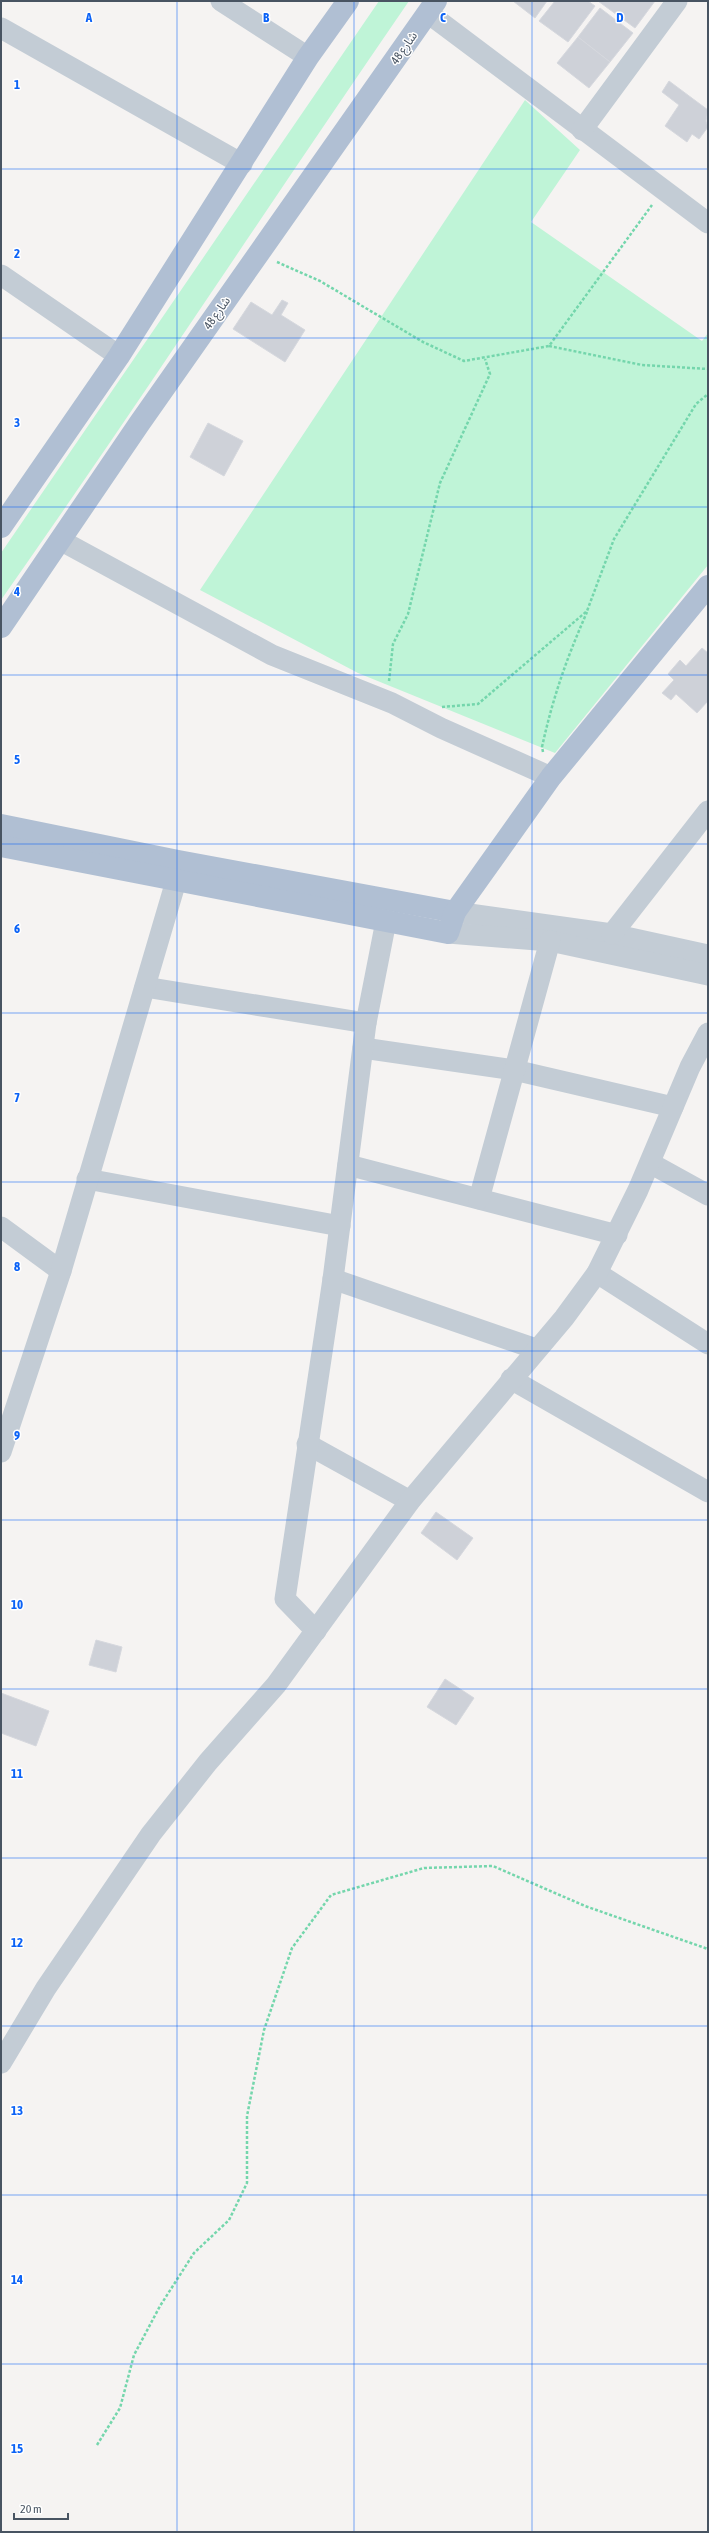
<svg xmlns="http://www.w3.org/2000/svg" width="709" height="2533" viewBox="0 0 709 2533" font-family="'Asap Condensed','Noto Sans Arabic',sans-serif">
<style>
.green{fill:#bff4d7}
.building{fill:#ced1d8;stroke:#d6d8de}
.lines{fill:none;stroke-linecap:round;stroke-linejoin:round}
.path{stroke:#74d6ac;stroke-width:2.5;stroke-dasharray:3 2;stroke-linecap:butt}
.minor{stroke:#c3ccd5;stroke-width:21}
.major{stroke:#b0bfd3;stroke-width:22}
.grid{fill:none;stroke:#0b62f6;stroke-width:1;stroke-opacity:0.55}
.labels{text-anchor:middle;stroke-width:3;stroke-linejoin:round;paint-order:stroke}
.street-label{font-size:12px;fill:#485462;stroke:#fff}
.grid-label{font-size:13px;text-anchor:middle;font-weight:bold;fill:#0b62f6;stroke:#fff;stroke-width:3;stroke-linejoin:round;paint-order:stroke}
</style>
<rect width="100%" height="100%" fill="#f5f3f2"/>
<g class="green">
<path d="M379 1H409C272 200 140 402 1 600V553Z"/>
<path d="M525 100 580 150 531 222 702 341 708 333V565L555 753 358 673 200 590Z"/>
</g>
<g class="building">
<path d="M513 1H547L535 18Z"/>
<path d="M555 1H588L595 6 568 42 539 21Z"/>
<path d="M598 1H655L635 28Z"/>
<path d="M600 8 633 33 610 62 578 37Z"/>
<path d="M578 37 610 62 589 88 557 63Z"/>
<path d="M669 81 708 110 706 121 708 127 699 139 692 134 687 142 665 126 679 105 662 92Z"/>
<path d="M282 300 288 303 281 315 305 330 285 362 233 329 251 302 272 315Z"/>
<path d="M208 423 243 441 224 476 190 457Z"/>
<path d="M702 648 708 653V701L697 713 676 694 671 700 662 693 674 680 668 674 680 660 686 666Z"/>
<path d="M436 1512 473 1538 457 1560 421 1533Z"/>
<path d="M96 1640 122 1647 116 1672 89 1665Z"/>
<path d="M445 1679 474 1698 456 1725 427 1707Z"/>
<path d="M1 1693 49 1711 36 1746 1 1733Z"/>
</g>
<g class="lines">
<g class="path">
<path d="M277 262 320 281 423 342 464 361 549 346 652 205"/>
<path d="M549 346 642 365 708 369"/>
<path d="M389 681 393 644 408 614 440 483 490 374 485 359"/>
<path d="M442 707 478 704 587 611 614 539 696 404 708 394"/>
<path d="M543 752 542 747C553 697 566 660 587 612"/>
<path d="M97 2445 120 2408 134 2355 160 2306 194 2253 229 2220 247 2183V2116L264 2030 292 1948 331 1895 424 1868 493 1866 585 1906 708 1949"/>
</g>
<g class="minor">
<path d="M221 1 308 57"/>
<path d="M428 13 708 223"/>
<path d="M1 28 242 164"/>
<path d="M582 130 677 1"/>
<path d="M1 275 119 356"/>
<path d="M60 540 272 655 392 703 441 728 551 777"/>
<path d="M455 912 612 934 708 955"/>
<path d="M448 933 550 941 708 975"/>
<path d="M612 934 708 811"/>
<path d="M145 987 366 1023"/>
<path d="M363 1048 514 1070 673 1107"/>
<path d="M650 1163 708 1195"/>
<path d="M348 1165 617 1235"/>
<path d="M87 1179 340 1226"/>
<path d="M479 1199 550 941"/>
<path d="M1 1227 61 1271"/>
<path d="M597 1273 708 1344"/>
<path d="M333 1279 536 1349"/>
<path d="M511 1379 708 1492"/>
<path d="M307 1444 410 1501"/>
<path d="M1 1452 61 1271 176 881"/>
<path d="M316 1631 285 1599 333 1279 366 1023 386 921"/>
<path d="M1 2063 46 1988 151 1834 208 1762 276 1685 410 1501 564 1318 597 1273 638 1190 690 1067 708 1033"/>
</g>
<g class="major">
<path d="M1 527 119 356 308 57 348 1"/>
<path d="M1 627 139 424 436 1"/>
<path d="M1 825 178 861 455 912"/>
<path d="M1 846 448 933 455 912 551 777 708 586"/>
</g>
</g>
<path class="grid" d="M177 1V2532M354 1V2532M532 1V2532M1 169H708M1 338H708M1 507H708M1 675H708M1 844H708M1 1013H708M1 1182H708M1 1351H708M1 1520H708M1 1689H708M1 1858H708M1 2026H708M1 2195H708M1 2364H708"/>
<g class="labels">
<g class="street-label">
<text transform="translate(404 48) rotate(-55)" y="4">48 شارع</text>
<text transform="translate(217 313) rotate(-55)" y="4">48 شارع</text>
</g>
</g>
<g class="grid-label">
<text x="89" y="22">A</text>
<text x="266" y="22">B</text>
<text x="443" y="22">C</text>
<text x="620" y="22">D</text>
<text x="17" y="89">1</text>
<text x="17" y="258">2</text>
<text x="17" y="427">3</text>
<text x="17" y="596">4</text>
<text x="17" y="764">5</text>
<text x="17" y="933">6</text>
<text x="17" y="1102">7</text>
<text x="17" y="1271">8</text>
<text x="17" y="1440">9</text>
<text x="17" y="1609">10</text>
<text x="17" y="1778">11</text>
<text x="17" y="1947">12</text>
<text x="17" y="2115">13</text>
<text x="17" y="2284">14</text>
<text x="17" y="2453">15</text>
</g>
<rect width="709" height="2533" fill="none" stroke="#485462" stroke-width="4"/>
<path d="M14 2513v6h54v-6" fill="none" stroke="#485462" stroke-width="2"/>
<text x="20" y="2513" font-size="12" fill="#485462" stroke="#ffffff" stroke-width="3" paint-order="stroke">20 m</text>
</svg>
